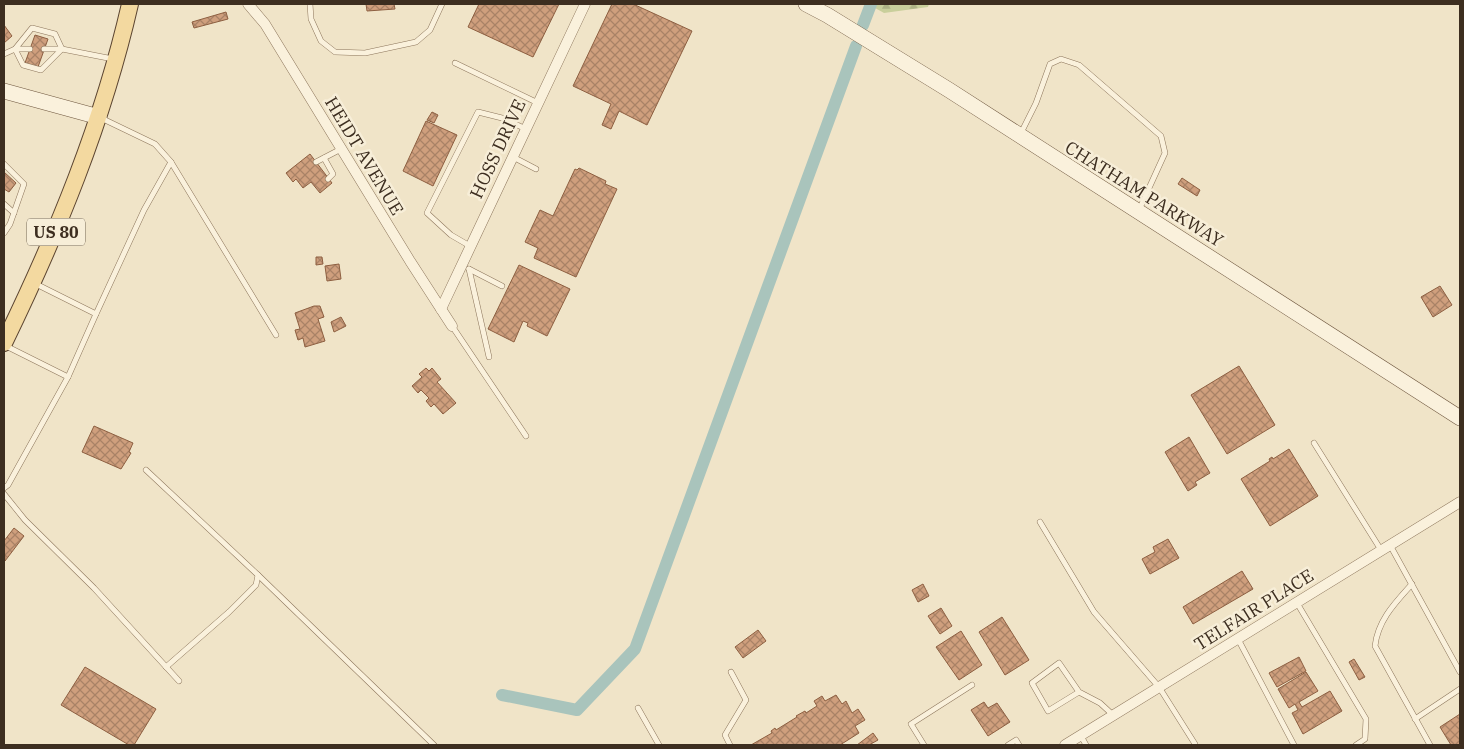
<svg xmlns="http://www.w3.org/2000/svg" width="1464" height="749" viewBox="0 0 1464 749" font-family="'IBM Plex Serif',serif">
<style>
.forest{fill:url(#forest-firs)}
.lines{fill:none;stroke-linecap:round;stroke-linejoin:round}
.canal{stroke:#a9c4bc;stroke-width:12}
.building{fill:url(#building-cross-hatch);stroke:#8d5f41}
.lane-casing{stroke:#8d765c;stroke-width:6}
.street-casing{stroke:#8d765c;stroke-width:11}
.secondary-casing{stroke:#6f573f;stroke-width:16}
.primary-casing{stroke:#5b4430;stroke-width:18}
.lane{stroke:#faf1dc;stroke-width:5}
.street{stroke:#faf1dc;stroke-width:10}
.secondary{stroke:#faf1dc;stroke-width:15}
.primary{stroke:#f3d9a0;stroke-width:16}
.labels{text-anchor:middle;stroke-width:5;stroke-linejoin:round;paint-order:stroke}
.shield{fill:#f7eed8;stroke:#756857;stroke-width:1}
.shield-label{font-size:16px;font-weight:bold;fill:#3d2e20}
.street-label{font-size:18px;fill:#3d2e20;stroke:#f7eed8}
</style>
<defs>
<pattern id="forest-firs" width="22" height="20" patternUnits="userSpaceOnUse" patternTransform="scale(1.25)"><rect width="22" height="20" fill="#c9cf9b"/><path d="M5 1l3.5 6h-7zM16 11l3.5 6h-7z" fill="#aeb285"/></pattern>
<pattern id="building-cross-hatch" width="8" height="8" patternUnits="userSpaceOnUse" patternTransform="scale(1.25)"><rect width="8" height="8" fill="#cf9f7d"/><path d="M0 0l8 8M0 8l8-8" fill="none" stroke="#a98266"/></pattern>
</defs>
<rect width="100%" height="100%" fill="#f0e4c8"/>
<path class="forest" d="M868 4H929L928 7 884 13Z"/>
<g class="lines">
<g class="canal">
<path d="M863 25 871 4"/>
<path d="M502 695 577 710 635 649 856 46"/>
</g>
</g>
<g class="building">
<path d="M366 4H394L395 9 367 11Z"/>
<path d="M479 4H559L533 57 468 27Z"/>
<path d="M612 4H633L692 31 647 125 619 111 611 129 602 125 611 104 573 86Z"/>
<path d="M226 12 228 19 194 28 192 22Z"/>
<path d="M4 25 12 36 4 43Z"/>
<path d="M35 35 48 39 38 67 25 63Z"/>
<path d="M432 112 438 115 434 123 427 120Z"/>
<path d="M426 121 457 135 433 186 403 171Z"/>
<path d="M310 154 332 183 320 193 311 182 303 188 296 179 293 182 286 173Z"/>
<path d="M579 168 606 181 605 184 617 189 576 277 534 258 538 248 525 242 540 210 553 216 575 169 577 170Z"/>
<path d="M4 172 16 183 9 192 4 189Z"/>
<path d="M1182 178 1200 190 1197 196 1178 184Z"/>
<path d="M316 257H322L323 264 316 265Z"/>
<path d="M339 264 341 279 327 281 325 266Z"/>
<path d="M519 265 570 289 547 336 527 326 528 323 523 321 514 342 488 329Z"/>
<path d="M1440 286 1452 305 1433 317 1421 297Z"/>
<path d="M314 306H320L324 317 318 319 325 341 305 347 303 338 298 340 295 330 300 329 295 313Z"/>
<path d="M341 317 346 326 334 332 331 322Z"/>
<path d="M1239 366 1275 425 1227 454 1191 395Z"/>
<path d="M426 368 429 371 432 368 441 379 437 382 456 403 443 414 434 404 431 407 426 401 429 398 421 390 418 393 412 386 422 377 419 374Z"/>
<path d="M94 426 133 443 129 452 131 453 121 469 82 452Z"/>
<path d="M1189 437 1210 473 1195 482 1197 485 1188 491 1165 452Z"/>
<path d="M1289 449 1318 496 1270 526 1241 479 1270 461 1269 459 1272 457 1273 459Z"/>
<path d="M14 528 24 536 5 561 4 541Z"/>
<path d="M1168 539 1179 558 1150 574 1142 559 1155 552 1153 547Z"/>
<path d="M1242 571 1253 589 1193 624 1183 607Z"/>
<path d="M923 584 929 596 918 602 912 590Z"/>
<path d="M941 608 952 626 940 634 928 616Z"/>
<path d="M1002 617 1029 660 1005 675 979 632Z"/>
<path d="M758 630 766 641 743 658 735 647Z"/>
<path d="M961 631 982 665 959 680 936 647Z"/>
<path d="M1299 657 1306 671 1277 687 1269 673Z"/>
<path d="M1354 659 1365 677 1359 680 1349 662Z"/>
<path d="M85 667 156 709 134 745H129L61 705Z"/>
<path d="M1306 672 1318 691 1299 702 1302 707 1330 691 1342 711 1303 734 1292 713 1298 710 1295 704 1289 708 1278 689Z"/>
<path d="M836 695 842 704 846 701 852 713 858 709 865 720 855 726 859 733 840 745H751L772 733 771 731 775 728 776 730 797 717 796 716 805 711 806 713 817 706 814 701 822 696 825 701Z"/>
<path d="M984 702 988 708 997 703 1010 722 988 736 971 710Z"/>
<path d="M1460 714V745H1451L1440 727Z"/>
<path d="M873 733 878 740 869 745H857Z"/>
</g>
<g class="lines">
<defs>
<g id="lane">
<path d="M310 4 311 19 321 41 335 52 365 53 416 42 430 30 442 4"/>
<path d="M32 28 55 34 62 49 41 70 23 65 15 49Z"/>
<path d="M44 49H62L113 59"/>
<path d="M4 54 15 49H30"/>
<path d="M455 63 538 103"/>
<path d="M101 118 155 144 171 162 276 335"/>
<path d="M1021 133 1036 103 1050 64 1061 59 1079 65 1161 136 1165 153 1139 210"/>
<path d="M513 157 536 169"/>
<path d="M324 158 333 174 328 179"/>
<path d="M316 162 341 149"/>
<path d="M4 164 24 184 10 224 4 233"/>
<path d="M4 204 14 213"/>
<path d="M470 246 451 235 427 213 478 112 502 118 526 129"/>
<path d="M469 269 489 357"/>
<path d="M469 269 502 286"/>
<path d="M96 314 144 210 171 162"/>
<path d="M452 326 526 436"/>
<path d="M4 345 68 377"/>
<path d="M1314 443 1381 550"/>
<path d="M146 470 258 575 256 585 229 612 166 667"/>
<path d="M4 488 8 485 68 377 96 314 34 283"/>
<path d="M4 494 25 520 94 588 179 681"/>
<path d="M1040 522 1094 612 1159 687 1195 744"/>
<path d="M1390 545 1460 672"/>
<path d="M258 575 434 745"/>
<path d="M1412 584C1395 603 1378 620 1375 646L1430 745"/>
<path d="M1297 603 1366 719 1365 739 1356 745"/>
<path d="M1238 639 1294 745"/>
<path d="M1079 692 1048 711 1032 683 1059 663 1079 692 1100 703 1113 715"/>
<path d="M638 708 659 745"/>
<path d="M1415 719 1460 689"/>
<path d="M1081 736 1086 745"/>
<path d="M730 745 725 735 746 700 731 672"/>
<path d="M924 745 911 724 972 685"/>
<path d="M1008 745 1016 740 1019 745"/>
</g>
<g id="street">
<path d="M248 4 265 24 410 261 452 326"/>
<path d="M441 309 585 4"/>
<path d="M1065 745 1460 502"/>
</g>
<g id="secondary">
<path d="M806 4 827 15 949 90 1460 418"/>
<path d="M4 91 99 117"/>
</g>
<path id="primary" d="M4 343C57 234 103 122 130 4"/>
</defs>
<use href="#lane" class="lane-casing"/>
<use href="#street" class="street-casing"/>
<use href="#secondary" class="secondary-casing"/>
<use href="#primary" class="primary-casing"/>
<use href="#lane" class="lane"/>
<use href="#street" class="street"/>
<use href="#secondary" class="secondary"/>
<use href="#primary" class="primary"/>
</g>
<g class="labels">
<rect class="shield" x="27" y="218.5" width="58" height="27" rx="4"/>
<g class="shield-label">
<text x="56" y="238">US 80</text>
</g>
<g class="street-label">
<text transform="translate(498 149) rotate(-65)" y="6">HOSS DRIVE</text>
<text transform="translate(364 156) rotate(59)" y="6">HEIDT AVENUE</text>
<text transform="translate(1144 194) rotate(32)" y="6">CHATHAM PARKWAY</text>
<text transform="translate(1254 610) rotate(-32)" y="6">TELFAIR PLACE</text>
</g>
</g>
<rect width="1464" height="749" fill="none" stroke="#3d2e20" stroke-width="10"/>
</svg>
